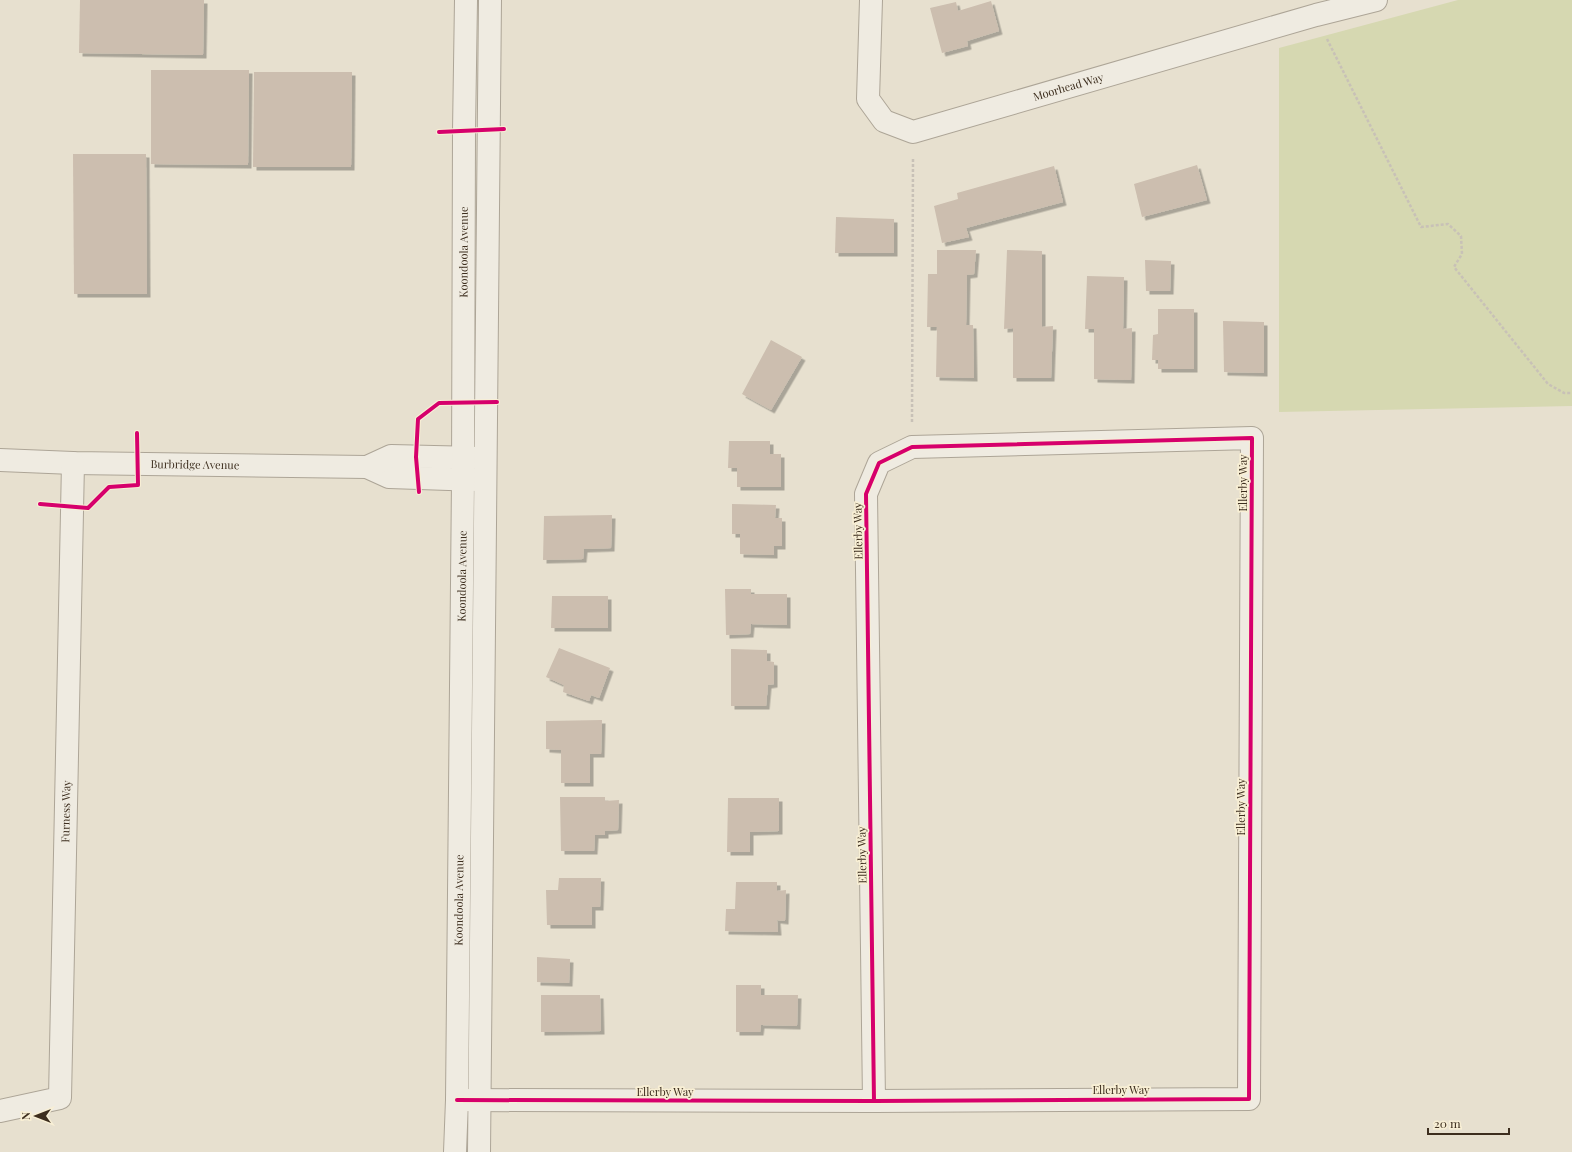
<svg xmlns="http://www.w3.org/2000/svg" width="1572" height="1152" viewBox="0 0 1572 1152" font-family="'Playfair Display',serif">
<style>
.green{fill:#d6d8b1}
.building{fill:#ccbeaf;filter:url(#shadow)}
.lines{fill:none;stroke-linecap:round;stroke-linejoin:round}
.minor-casing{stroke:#ada597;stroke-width:24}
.path{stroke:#c8c1b7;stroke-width:2.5;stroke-dasharray:3 2;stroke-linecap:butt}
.minor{stroke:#efebe1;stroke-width:22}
.cycleway-casing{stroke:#f8efd5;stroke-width:6}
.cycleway{stroke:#d6006c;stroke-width:4}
.labels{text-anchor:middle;stroke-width:3.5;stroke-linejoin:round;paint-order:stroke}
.street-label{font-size:11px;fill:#3d2e1e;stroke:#f8efd5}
</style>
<defs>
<filter id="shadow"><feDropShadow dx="3.5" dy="3.5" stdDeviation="0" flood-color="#0004"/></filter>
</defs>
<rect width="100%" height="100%" fill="#e7e0cf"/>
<path class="green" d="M1458 0H1572V406L1279 412V48Z"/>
<g class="building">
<path d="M80 0H204L203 55 79 53Z"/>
<path d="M991 1 999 31 967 41 968 46 942 53 930 8 956 2 958 11Z"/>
<path d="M151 70H249L248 165 151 164Z"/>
<path d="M254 72H352L351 167H253Z"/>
<path d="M73 154H146L147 294H74Z"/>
<path d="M1197 165 1207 200 1142 217 1134 184Z"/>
<path d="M1054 166 1063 202 966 228 969 237 942 243 934 206 958 199 957 193Z"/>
<path d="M836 217 894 219V253H835Z"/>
<path d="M937 250H976L974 274 967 275 966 325H973L974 378 936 377 937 327H927L928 274H937Z"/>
<path d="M1007 250 1042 251V327L1053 326 1051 378H1013V328L1004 329Z"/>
<path d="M1145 260 1171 261 1170 291H1146Z"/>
<path d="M1087 276 1124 277 1123 329 1132 328 1131 380 1094 379V329H1085Z"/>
<path d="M1158 309H1194V369H1158V360H1152L1153 335 1158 334Z"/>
<path d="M1223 321 1264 322V373L1224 372Z"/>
<path d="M771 340 802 357 771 410 742 394Z"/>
<path d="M729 441H770V454H781V487H737V468H728Z"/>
<path d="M732 504 776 505 775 518H782V546H774V555L740 554V534H732Z"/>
<path d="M612 515 611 548 584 549 583 559 543 560 544 516Z"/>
<path d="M725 589H751V594H787V625L751 624 750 634 726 635Z"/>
<path d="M552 596H608V628H551Z"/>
<path d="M559 648 610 668 599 698 591 695 589 701 563 692 564 685 546 677Z"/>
<path d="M731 649 767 650V661L774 662V684L768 685 766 706H731Z"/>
<path d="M602 720 601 754H590V783H561V750L546 749V721Z"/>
<path d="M560 797H605V801L619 800 618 830 605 831V835H595L594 851H561Z"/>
<path d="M728 798H779V831L750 832V852H727Z"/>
<path d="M559 878H601L600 907H592V925H547L546 890H558Z"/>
<path d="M736 882H777V891L786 890 785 921 777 920 778 932 725 931 726 909H735Z"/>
<path d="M537 957 570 959 569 983 537 982Z"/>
<path d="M736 985H761V995H798L797 1026 761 1025 760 1032H736Z"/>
<path d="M541 995H600L601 1031 541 1032Z"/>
</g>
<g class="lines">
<defs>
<g id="minor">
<path id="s1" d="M871 0 868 99 884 121 913 132 1316 15 1376 0"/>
<path id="s2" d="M0 460 73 463 367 467 389 477 479 480"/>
<path d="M367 467 391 456 477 458"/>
<path d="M457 1100 874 1101 1249 1099 1252 438 912 447 879 463 866 494 874 1101"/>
<path id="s3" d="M0 1111 60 1098 73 463"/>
<path id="s4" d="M455 1152 457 1100 463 480 464 131 466 0"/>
<path d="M479 1152 490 0"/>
</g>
</defs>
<use href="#minor" class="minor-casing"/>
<g class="path">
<path d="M1327 39 1421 227 1448 224 1461 236 1462 254 1454 267 1548 384 1564 393H1572"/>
<path d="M912 422 913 157"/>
</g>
<use href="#minor" class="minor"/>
<defs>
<g id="cycleway">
<path d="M439 132 504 129"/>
<path d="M419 492 416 457 418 419 439 403 497 402"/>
<path d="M40 504 88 508 109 487 138 485 137 433"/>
<path d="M457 1100 874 1101 1249 1099 1252 438 912 447 879 463 866 494 874 1101"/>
</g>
</defs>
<use href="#cycleway" class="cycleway-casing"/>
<use href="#cycleway" class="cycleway"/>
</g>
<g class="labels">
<g class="street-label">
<text dy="4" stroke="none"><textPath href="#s1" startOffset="319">Moorhead Way</textPath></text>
<text dy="4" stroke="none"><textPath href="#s4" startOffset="900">Koondoola Avenue</textPath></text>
<text dy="4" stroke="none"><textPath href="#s2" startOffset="195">Burbridge Avenue</textPath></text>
<text transform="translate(1243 483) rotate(-90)" y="4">Ellerby Way</text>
<text transform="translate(858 531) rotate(-91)" y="4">Ellerby Way</text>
<text dy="4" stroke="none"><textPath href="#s4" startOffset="576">Koondoola Avenue</textPath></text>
<text transform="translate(1241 807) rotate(-90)" y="4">Ellerby Way</text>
<text dy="4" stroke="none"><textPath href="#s3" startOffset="348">Furness Way</textPath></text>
<text transform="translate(862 855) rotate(-91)" y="4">Ellerby Way</text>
<text dy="4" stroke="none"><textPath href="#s4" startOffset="252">Koondoola Avenue</textPath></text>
<text x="1121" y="1094">Ellerby Way</text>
<text x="665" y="1096">Ellerby Way</text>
</g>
</g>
<g transform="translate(36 1116) rotate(270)" stroke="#f8efd5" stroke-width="3" paint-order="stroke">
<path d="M0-3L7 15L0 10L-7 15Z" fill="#3d2e1e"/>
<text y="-6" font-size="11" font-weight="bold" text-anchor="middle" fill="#3d2e1e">N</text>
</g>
<path d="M1428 1128v6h81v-6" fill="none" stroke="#3d2e1e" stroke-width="2"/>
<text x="1434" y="1128" font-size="12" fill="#3d2e1e" stroke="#f8efd5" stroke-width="3" paint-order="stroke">20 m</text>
</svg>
